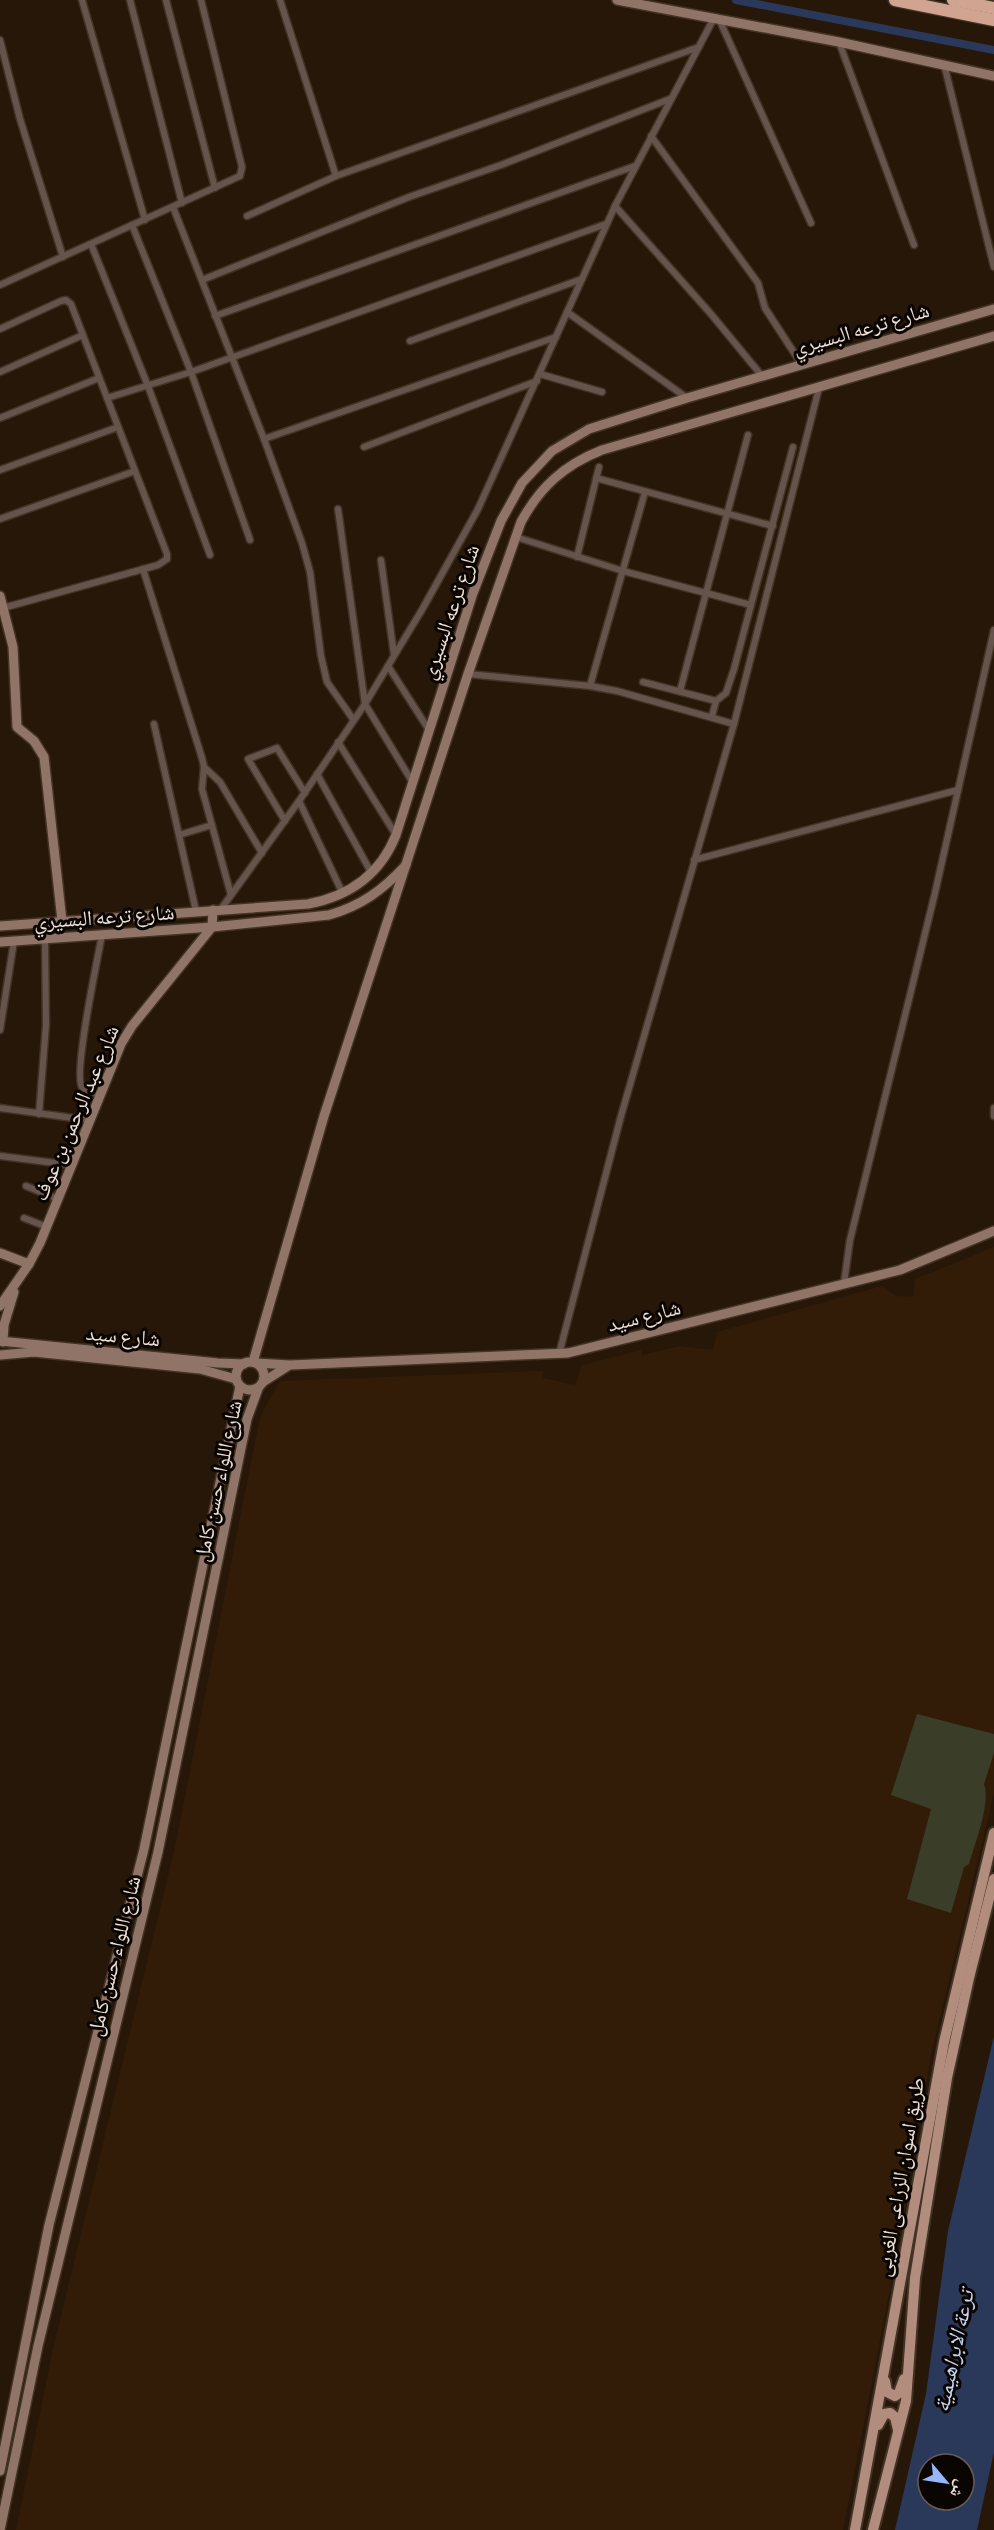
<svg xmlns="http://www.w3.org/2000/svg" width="994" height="2530" viewBox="0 0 994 2530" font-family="'Sofia Sans Condensed','Noto Naskh Arabic',sans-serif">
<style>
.built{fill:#321c08}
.green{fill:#3a3d27}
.water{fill:#2a3959;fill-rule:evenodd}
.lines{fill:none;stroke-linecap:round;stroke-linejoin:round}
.canal{stroke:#2a3959;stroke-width:8}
.street-casing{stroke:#423325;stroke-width:9}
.secondary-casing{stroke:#423325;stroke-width:12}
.primary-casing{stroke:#423325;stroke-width:14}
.highway-casing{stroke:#423325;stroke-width:15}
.street{stroke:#66544c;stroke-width:6}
.secondary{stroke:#907468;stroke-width:9}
.primary{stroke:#b28d7d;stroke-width:10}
.highway{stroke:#d0a490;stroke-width:12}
.labels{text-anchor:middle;stroke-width:6;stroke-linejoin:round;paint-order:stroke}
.street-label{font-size:21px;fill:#ebdfd6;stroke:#0b0502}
.water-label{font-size:22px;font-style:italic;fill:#c4d6fa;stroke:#0b0502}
</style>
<rect width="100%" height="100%" fill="#271708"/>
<path class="built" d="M994 1247V1793L932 2051 900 2237 843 2530H16L53 2349 175 1847 257 1432 261 1415 280 1381 543 1371V1378L575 1385 582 1365 641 1350 642 1355 680 1346 713 1350 717 1332 882 1286 896 1296 913 1297 915 1279Z"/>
<path class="green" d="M917 1714 994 1734V1753L984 1784C991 1802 975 1844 969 1864L964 1867 951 1913 907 1899 931 1809 891 1795Z"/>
<path class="water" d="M994 2036V2452L977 2530H895L926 2394 948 2231ZM928 2464H964V2500H928Z"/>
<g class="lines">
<path class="canal" d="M736 0 994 50"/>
<defs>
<g id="street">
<path d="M82 0 145 220"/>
<path d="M130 0 182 203"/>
<path d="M166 0 215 188"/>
<path d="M280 0 336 176"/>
<path d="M719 19 811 223"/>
<path d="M0 40 20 119 63 257"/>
<path d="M839 42 914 245"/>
<path d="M944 64 994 267"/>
<path d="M651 136 758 283 765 308 802 365"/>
<path d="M615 206 711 314 762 376"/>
<path d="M173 207 264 439 302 543 310 572 321 656 327 682 353 719"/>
<path d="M247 216 336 176 699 47"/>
<path d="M132 225 191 372 250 540"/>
<path d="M91 244 148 386 210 555"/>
<path d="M202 280 409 197 501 165 670 99"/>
<path d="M0 285 240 176 242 167 201 0"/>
<path d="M567 312 687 398"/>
<path d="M215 316 635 166"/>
<path d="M0 329 61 301 66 300 71 304 167 554V559L158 565 3 608"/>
<path d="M410 341 582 279"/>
<path d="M0 372 83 335"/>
<path d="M540 374 602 392"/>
<path d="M107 398 191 372 606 224"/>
<path d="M0 418 99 378"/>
<path d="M264 439 556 337"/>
<path d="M364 447 537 381"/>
<path d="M0 470 118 427"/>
<path d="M596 478 773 526"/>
<path d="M338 509 365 704 413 783"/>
<path d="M0 519 135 471"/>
<path d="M516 537 623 571 751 605"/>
<path d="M577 557 599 467"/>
<path d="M381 560 394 655"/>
<path d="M143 569 202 758 204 767 202 789 231 895"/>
<path d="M388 666 429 730"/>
<path d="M468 674 590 686 617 691 734 724"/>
<path d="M643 682 716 701"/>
<path d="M590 686 645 492"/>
<path d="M680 691 748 435"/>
<path d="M712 716 716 701 726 693 734 669 793 447"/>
<path d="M154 724 196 911"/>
<path d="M338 742 396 835"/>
<path d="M204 767 220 782 262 853"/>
<path d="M317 774 372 874"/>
<path d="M299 801 343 894"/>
<path d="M285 821 248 759 277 748 305 793"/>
<path d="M179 835 212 825"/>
<path d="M694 860 958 790"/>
<path d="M221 909 299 801 365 704 423 608 478 509 615 206 714 18"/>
<path d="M0 1030 14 941"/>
<path d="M99 1094C94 1093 85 1091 82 1087 73 1075 98 956 102 935"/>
<path d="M0 1108 88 1120"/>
<path d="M994 1108V1116"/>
<path d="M39 1114 46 1025 45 939"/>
<path d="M0 1156 71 1165"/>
<path d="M26 1186 58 1199"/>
<path d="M24 1218 47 1227"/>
<path d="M844 1283 850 1240 935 893 994 630"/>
<path d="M559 1354 621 1116 734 724 819 388"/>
</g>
<g id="secondary">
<path d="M617 0 839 42 994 76"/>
<path d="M0 596 13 647 17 727 34 741 44 757 62 921"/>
<path d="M0 926 308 904C350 896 380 875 396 835L473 593 501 521 522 483 552 451 589 429 687 398 994 309"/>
<path d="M0 942 212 927 329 915C361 906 383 890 406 865"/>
<path d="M0 1253 29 1264"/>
<path d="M0 1306 29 1264 40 1243 121 1044 132 1026 212 927 213 910"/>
<path d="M0 1341 218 1363 244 1364"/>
<path d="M3 1342 4 1325 14 1292"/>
<path d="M0 1355 34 1352 200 1369 236 1379"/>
<circle cx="250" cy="1376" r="14"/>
<path d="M253 1362 324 1116 468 674 521 522C540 487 564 465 602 450L994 336"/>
<path d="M256 1363 290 1365 568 1353 900 1270 994 1231"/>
<path d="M263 1382 288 1366"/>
<path d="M0 2471 49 2225 144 1849 240 1386"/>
<path d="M0 2530 38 2346 158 1852 247 1419 258 1389"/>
</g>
<g id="primary">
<path d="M885 2381 887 2392 895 2396 899 2393 904 2379"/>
<path d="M878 2425 884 2414 890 2413 895 2417 898 2430"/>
<path d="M855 2530 944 2042 994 1833"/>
<path d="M873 2530 906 2401 915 2278 947 2078 969 1978 994 1879"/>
</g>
<g id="highway">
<path d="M895 0 994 20"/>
<path d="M953 0 994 8"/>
</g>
</defs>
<use href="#street" class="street-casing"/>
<use href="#secondary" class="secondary-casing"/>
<use href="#primary" class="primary-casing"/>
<use href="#highway" class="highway-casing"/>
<use href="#street" class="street"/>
<use href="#secondary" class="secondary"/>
<use href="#primary" class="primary"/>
<use href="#highway" class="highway"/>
</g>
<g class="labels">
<g class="street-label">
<text transform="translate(861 329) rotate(-16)" y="7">شارع ترعه البسيري</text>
<text transform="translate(450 612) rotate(-71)" y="7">شارع ترعه البسيري</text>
<text transform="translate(104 917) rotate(-4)" y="7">شارع ترعه البسيري</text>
<text transform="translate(76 1113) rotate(-67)" y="7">شارع عبد الرحمن بن عوف</text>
<text transform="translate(644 1316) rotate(-14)" y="7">شارع سيد</text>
<text transform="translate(123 1336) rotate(5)" y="7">شارع سيد</text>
<text transform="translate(218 1481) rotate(-78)" y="7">شارع اللواء حسن كامل</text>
<text transform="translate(114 1956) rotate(-76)" y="7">شارع اللواء حسن كامل</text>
<text transform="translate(900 2177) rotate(-80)" y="7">طريق اسوان الزراعى الغربى</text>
</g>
<g class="water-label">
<text transform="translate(953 2351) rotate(-78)" y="8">ترعة الابراهيمية</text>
</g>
</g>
<g transform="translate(946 2482) rotate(119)"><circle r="28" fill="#0b0502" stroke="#655c57" stroke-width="1.5"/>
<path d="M0-4.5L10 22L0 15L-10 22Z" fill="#97b6fd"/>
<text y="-9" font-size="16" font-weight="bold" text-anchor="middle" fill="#ebdfd6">ش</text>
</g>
</svg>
